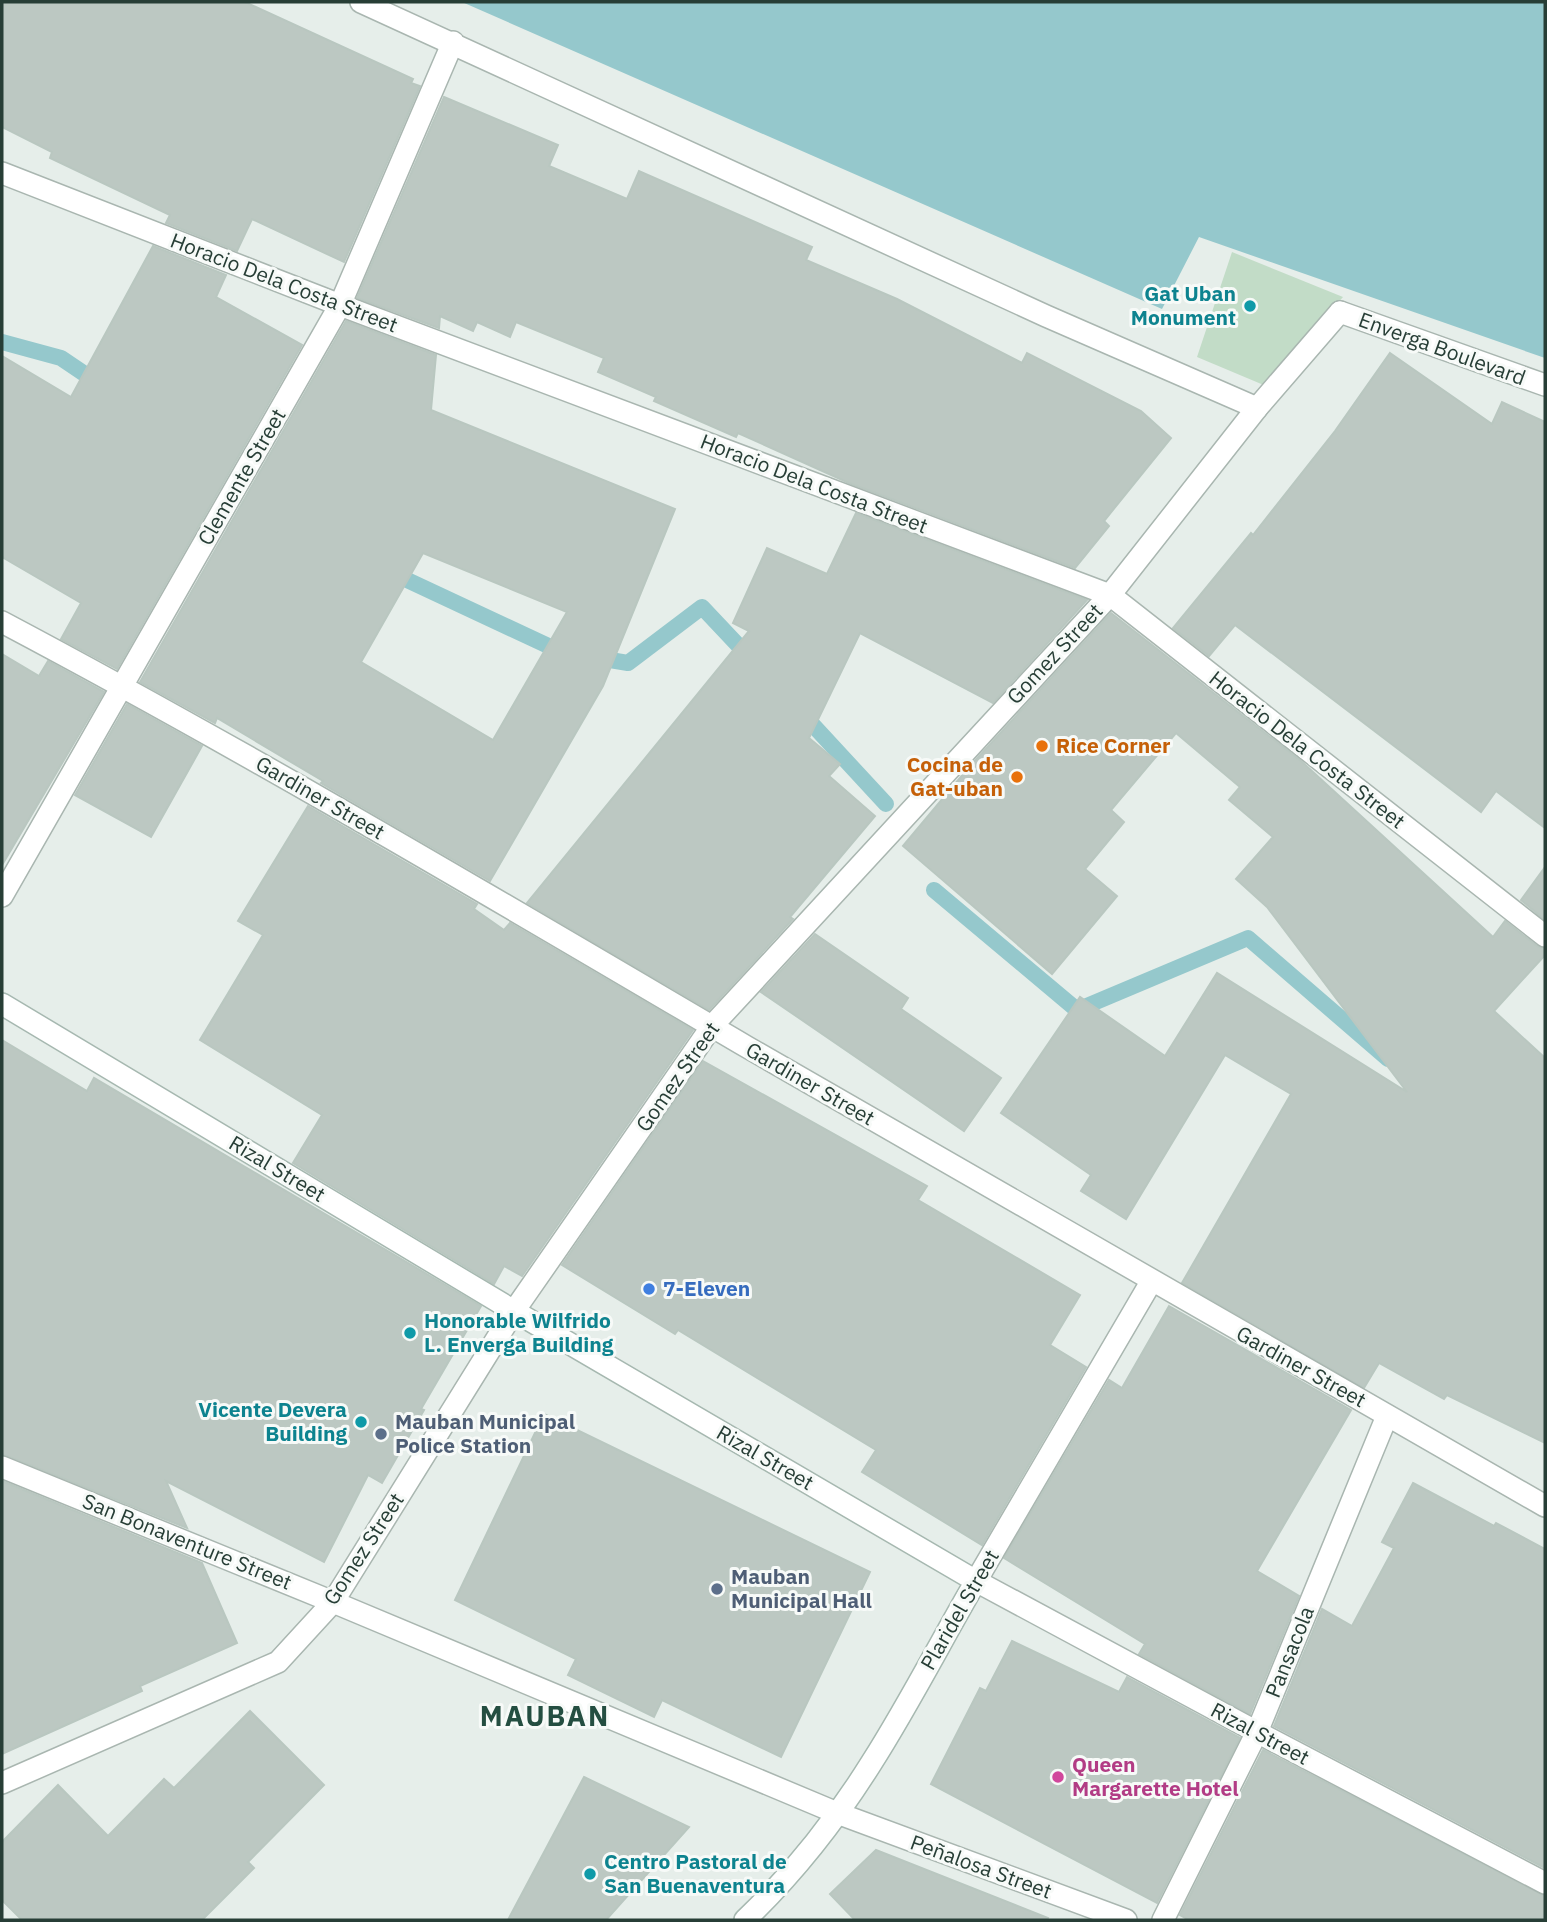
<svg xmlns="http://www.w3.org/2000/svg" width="1547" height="1922" viewBox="0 0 1547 1922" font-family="'IBM Plex Sans',sans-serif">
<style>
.green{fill:#c2dcc7}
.water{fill:#95c8cc}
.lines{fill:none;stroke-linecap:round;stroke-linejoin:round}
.stream{stroke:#95c8cc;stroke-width:16}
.building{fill:#bcc8c2;stroke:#b9c7c0;stroke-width:2;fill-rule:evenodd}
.pedestrian-casing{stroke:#a9b6b0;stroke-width:24}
.minor-casing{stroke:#a9b6b0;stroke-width:24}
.tertiary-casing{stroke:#a9b6b0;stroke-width:24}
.secondary-casing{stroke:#a6b8b0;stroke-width:24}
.pedestrian{stroke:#fff;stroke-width:21}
.minor{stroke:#fff;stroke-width:21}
.tertiary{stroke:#fff;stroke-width:21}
.secondary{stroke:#fff;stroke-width:21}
.culture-dot{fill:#0f9aa8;stroke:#f7faf8;stroke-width:2.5}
.food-dot{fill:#e8710a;stroke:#f7faf8;stroke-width:2.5}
.shop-dot{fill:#3f7fe0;stroke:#f7faf8;stroke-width:2.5}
.service-dot{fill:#5c6f8a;stroke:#f7faf8;stroke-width:2.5}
.hotel-dot{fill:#d1479c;stroke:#f7faf8;stroke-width:2.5}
.labels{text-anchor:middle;stroke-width:6;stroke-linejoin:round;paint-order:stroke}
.street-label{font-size:21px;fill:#273e36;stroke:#f7faf8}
.culture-label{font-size:21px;font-weight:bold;fill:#0d838f;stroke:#f7faf8;text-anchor:end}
.food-label{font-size:21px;font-weight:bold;fill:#c56008;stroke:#f7faf8;text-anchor:start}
.shop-label{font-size:21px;font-weight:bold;fill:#366cbe;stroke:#f7faf8;text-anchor:start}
.service-label{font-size:21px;font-weight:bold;fill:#4e5e75;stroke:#f7faf8;text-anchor:start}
.hotel-label{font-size:21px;font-weight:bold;fill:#b23c85;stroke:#f7faf8;text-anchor:start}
.district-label{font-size:28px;font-weight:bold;letter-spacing:2px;fill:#244e41;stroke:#f7faf8}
</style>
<rect width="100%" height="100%" fill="#e6eeea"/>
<path class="green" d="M1232 252 1343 297 1266 386 1197 357Z"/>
<path class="water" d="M462 2H1545V358L1199 237 1162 309Z"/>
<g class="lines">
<g class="stream">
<path d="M2 342 61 358 101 385"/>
<path d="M390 572 557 650 567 652"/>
<path d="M592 657 628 663 702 607 751 659"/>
<path d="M800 711 886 804"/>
<path d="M934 890 1077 1010 1248 938 1388 1059"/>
</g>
</g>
<g class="building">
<path d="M2 2H245L413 79 411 83 420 86 344 262 252 219 237 251 166 223 170 215 50 158 52 152 2 127Z"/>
<path d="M444 97 558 145 549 166 627 199 639 171 812 247 806 260 897 299 1022 363 1027 353 1141 411 1171 438 1104 521 1109 526 1075 568 849 483 738 433 736 437 654 401 656 397 598 372 604 358 516 322 510 337 477 322 473 331 440 316 439 328 357 298Z"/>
<path d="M153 246 226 275 216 297 302 345 117 669 61 639 81 603 2 557V356L71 397Z"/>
<path d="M346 321 436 355 431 410 675 509 603 686 490 881 321 783 323 781 217 718 215 723 140 682ZM423 553 567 612 493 740 361 662Z"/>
<path d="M1390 353 1492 424 1502 402 1545 422V828L1496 791 1481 812 1235 625 1209 656 1173 628 1251 533 1253 535 1335 431Z"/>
<path d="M856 513 1087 600 993 703 860 633 809 738 840 764 829 776 875 816 790 917 793 919 709 1010 527 903 749 631 733 623 767 548 827 574Z"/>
<path d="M1111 613 1301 761 1493 937 1505 921 1537 946 1545 949V955L1494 1011 1545 1058V1443L1447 1395 1444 1399 1379 1363 1364 1388 1182 1283 1291 1094 1225 1055 1126 1219 1081 1191 1091 1175 1001 1113 1080 997 1165 1056 1217 973 1407 1092 1267 907 1236 879 1273 837 1229 800 1240 787 1176 733 1111 810 1124 822 1085 869 1117 896 1052 974 903 846 970 766Z"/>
<path d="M2 654 39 676 48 661 104 692 2 865Z"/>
<path d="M127 704 202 746 151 837 75 795Z"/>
<path d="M308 806 477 904 474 909 504 930 510 923 693 1030 522 1276 504 1266 494 1284 293 1163 322 1115 200 1040 263 935 238 921Z"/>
<path d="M1545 867V920L1521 900Z"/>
<path d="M815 934 908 998 901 1009 1001 1078 964 1131 761 992Z"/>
<path d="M2 1040 87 1091 94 1078 481 1306 421 1409 424 1410 382 1483 368 1475 324 1562 166 1481 187 1528 2 1454Z"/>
<path d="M703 1061 927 1186 918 1200 1080 1295 1050 1345 1086 1367 982 1545 862 1472 876 1450 678 1330 675 1334 562 1265Z"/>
<path d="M1169 1306 1351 1410 1257 1571 1299 1596 1250 1714 1139 1654 1145 1644 1004 1558 1109 1380 1122 1388Z"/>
<path d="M544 1414 870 1572 781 1757 662 1700 654 1717 568 1675 576 1659 455 1600Z"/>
<path d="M2 1481 202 1563 237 1643 140 1686 142 1691 2 1754Z"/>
<path d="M1413 1483 1494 1526 1496 1523 1545 1549V1868L1274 1726 1322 1609 1352 1626 1394 1548 1382 1542Z"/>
<path d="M1012 1641 1119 1692 1127 1677 1240 1738 1157 1903 931 1784 980 1688 986 1691Z"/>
<path d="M250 1711 324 1785 248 1862 254 1868 202 1920H22L2 1900V1842L58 1785 108 1836 164 1779 174 1788Z"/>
<path d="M1263 1750 1545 1896V1920H1189L1180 1915Z"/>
<path d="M584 1777 689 1827 606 1920H508Z"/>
<path d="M876 1850 1048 1918 1047 1920H855L830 1894Z"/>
</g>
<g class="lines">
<defs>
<path id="pedestrian" d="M1340 312 1545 385"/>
<g id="minor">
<path d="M361 2 1046 316 1257 408"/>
<path d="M2 622C255 756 500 902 747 1047 1012 1201 1278 1354 1545 1506"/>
<path d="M2 896 340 305 453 42"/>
<path d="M1151 1282 976 1581 1257 1732 1545 1883"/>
<path d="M2 1467 333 1602 837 1813 1126 1920"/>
<path d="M2 1783 278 1662 333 1602 514 1311 712 1026 1110 595 1257 408 1340 312"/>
<path d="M1163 1920 1257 1732 1387 1416"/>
</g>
<path id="tertiary" d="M2 173 340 305 1110 595 1545 936"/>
<path id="secondary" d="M2 1004 514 1311 976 1581C941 1641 909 1704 872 1762 837 1818 793 1874 745 1920"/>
</defs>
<use href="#pedestrian" class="pedestrian-casing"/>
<use href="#minor" class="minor-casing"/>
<use href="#tertiary" class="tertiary-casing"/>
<use href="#secondary" class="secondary-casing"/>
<use href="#pedestrian" class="pedestrian"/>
<use href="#minor" class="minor"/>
<use href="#tertiary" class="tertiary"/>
<use href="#secondary" class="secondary"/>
</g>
<g class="culture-dot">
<circle cx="1250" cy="306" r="7"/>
<circle cx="410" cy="1333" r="7"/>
<circle cx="361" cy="1422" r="7"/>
<circle cx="590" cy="1874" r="7"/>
</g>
<g class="food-dot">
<circle cx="1042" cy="746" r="7"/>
<circle cx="1017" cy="777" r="7"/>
</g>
<circle class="shop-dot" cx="649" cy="1289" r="7"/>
<g class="service-dot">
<circle cx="381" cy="1434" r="7"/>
<circle cx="717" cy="1589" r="7"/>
</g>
<circle class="hotel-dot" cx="1058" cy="1777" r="7"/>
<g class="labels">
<g class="street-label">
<text transform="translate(284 283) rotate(21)" y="7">Horacio Dela Costa Street</text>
<text transform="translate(1442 349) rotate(20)" y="7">Enverga Boulevard</text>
<text transform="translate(242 477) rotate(-60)" y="7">Clemente Street</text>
<text transform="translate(814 484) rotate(21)" y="7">Horacio Dela Costa Street</text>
<text transform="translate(1055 654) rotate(-47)" y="7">Gomez Street</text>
<text transform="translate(1307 750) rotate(38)" y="7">Horacio Dela Costa Street</text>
<text transform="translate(320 798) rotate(30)" y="7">Gardiner Street</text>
<text transform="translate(678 1077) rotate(-55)" y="7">Gomez Street</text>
<text transform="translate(810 1084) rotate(30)" y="7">Gardiner Street</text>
<text transform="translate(277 1169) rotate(31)" y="7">Rizal Street</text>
<text transform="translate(1301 1367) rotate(29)" y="7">Gardiner Street</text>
<text transform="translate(765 1458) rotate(30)" y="7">Rizal Street</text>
<text transform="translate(187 1542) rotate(22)" y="7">San Bonaventure Street</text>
<text transform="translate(364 1549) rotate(-57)" y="7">Gomez Street</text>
<text transform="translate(960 1610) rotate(-60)" y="7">Plaridel Street</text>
<text transform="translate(1290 1652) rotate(-68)" y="7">Pansacola</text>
<text transform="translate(1260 1734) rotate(28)" y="7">Rizal Street</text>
<text transform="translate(981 1867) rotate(20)" y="7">Peñalosa Street</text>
</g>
<g class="culture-label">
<text x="1236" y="301">Gat Uban<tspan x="1236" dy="24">Monument</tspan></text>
<text x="424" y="1328" text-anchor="start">Honorable Wilfrido<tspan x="424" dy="24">L. Enverga Building</tspan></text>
<text x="347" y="1417">Vicente Devera<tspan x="347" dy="24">Building</tspan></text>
<text x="604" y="1869" text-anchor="start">Centro Pastoral de<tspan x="604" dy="24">San Buenaventura</tspan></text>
</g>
<g class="food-label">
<text x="1056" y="753">Rice Corner</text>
<text x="1003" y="772" text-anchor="end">Cocina de<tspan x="1003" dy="24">Gat-uban</tspan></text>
</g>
<g class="shop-label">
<text x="663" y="1296">7-Eleven</text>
</g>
<g class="service-label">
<text x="395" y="1429">Mauban Municipal<tspan x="395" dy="24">Police Station</tspan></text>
<text x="731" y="1584">Mauban<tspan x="731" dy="24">Municipal Hall</tspan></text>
</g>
<g class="hotel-label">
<text x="1072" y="1772">Queen<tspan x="1072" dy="24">Margarette Hotel</tspan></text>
</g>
<g class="district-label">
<text x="545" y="1726">MAUBAN</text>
</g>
</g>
<rect width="1547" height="1922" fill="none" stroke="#273e36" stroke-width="7"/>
</svg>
